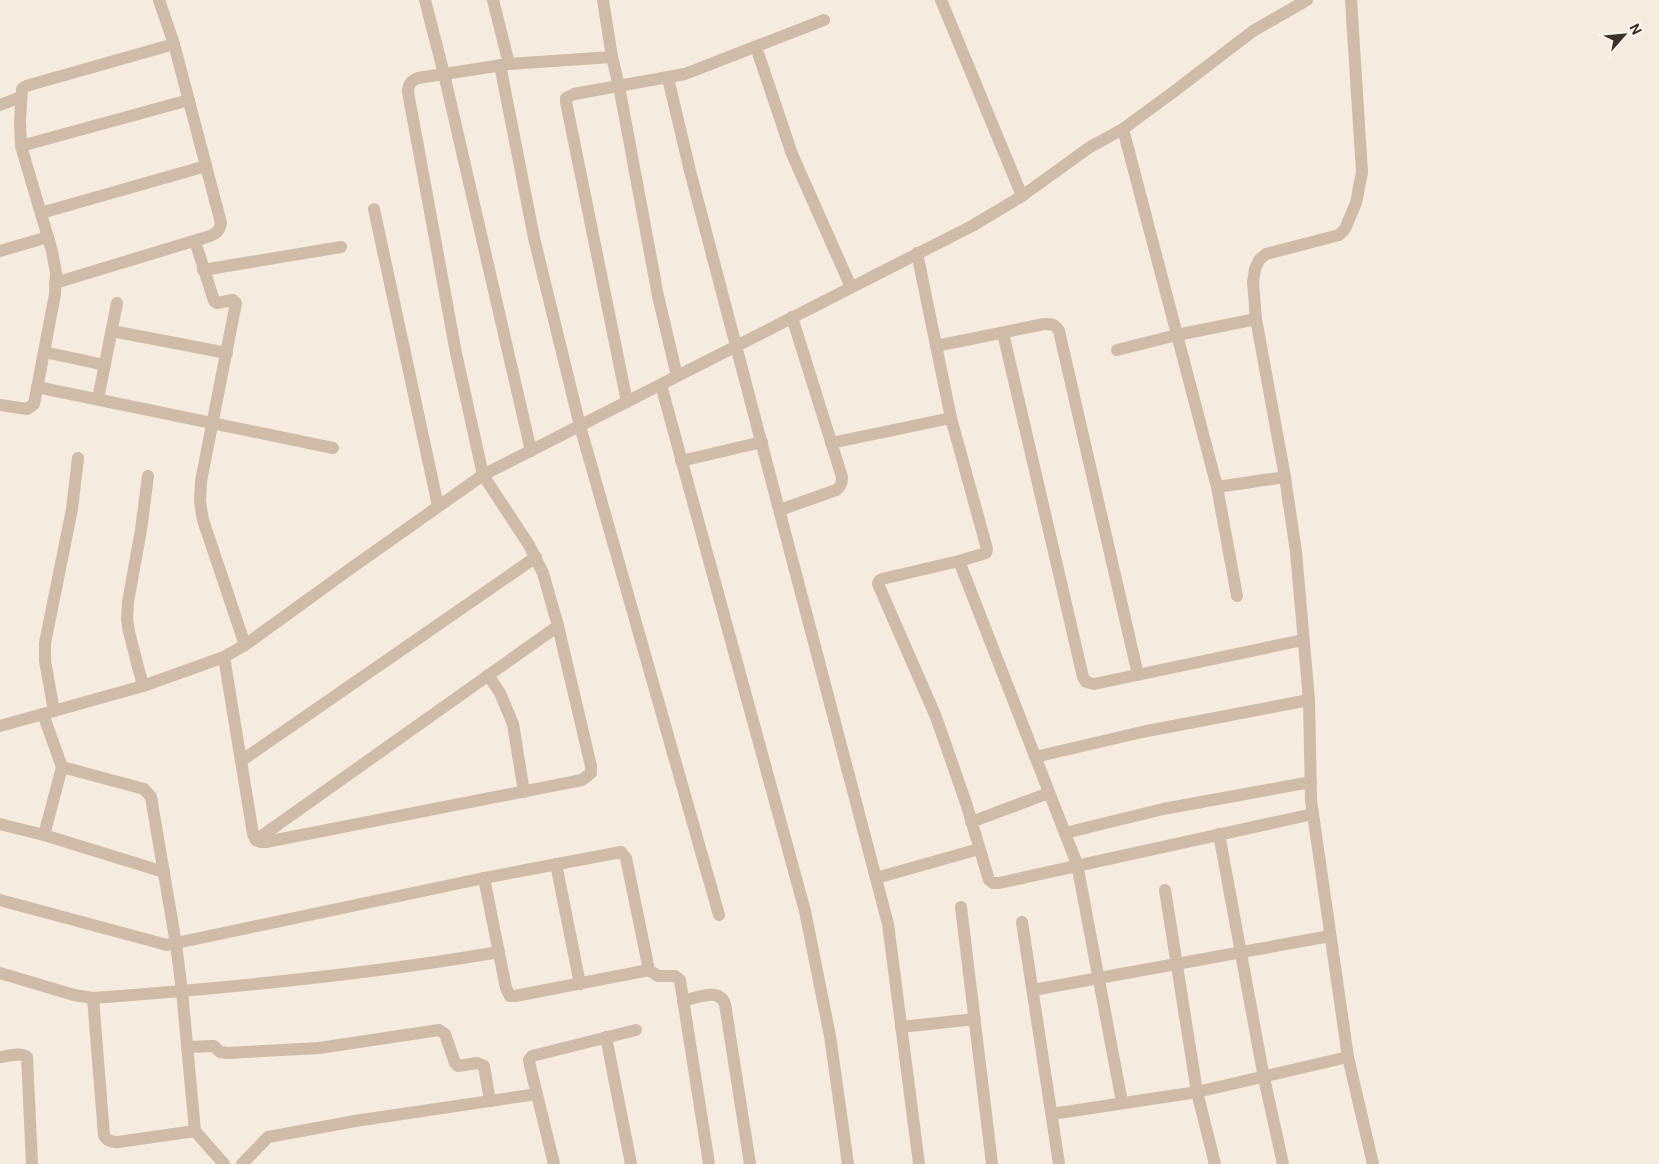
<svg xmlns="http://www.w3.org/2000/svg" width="1659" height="1164" viewBox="0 0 1659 1164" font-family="Roboto,sans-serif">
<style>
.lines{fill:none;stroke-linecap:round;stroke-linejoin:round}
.minor{stroke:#d0bba9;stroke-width:12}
</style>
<rect width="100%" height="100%" fill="#f5ebdf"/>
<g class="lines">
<g class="minor">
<path d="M425 0 444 74 531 451"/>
<path d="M493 0 509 64"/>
<path d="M603 0 612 57"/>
<path d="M941 0 1022 196"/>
<path d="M1351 0 1362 172 1356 203 1345 229 1339 235 1266 254 1259 260 1255 269 1253 282 1256 319 1285 477 1296 552 1309 700 1311 800 1348 1057 1373 1164"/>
<path d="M756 47 792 154 851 287"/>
<path d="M500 65 534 238 580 426 719 915"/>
<path d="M668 78 690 171 888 924 919 1164"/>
<path d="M0 105 21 97"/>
<path d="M1123 129 1217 487 1285 477"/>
<path d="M21 146 189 100"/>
<path d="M374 209 438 506"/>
<path d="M41 213 206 166"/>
<path d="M195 241 214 301 217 303 233 300 236 303 201 481 200 502 203 520 245 645"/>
<path d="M0 251 48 237"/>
<path d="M917 253 951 418 987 549 986 553 959 561 1077 864 1122 1102"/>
<path d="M203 270 341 247"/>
<path d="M55 283 210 236C217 233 219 231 221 223L174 44 159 0"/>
<path d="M112 331 227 353"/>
<path d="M1003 333 1083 677 1086 682 1094 684 1303 640"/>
<path d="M936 346 1044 324C1052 324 1055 324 1059 331L1138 675"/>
<path d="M1117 350 1177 335 1256 319"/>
<path d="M44 352 105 365"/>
<path d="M661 385 805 911 830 1036 848 1164"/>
<path d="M37 387 333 448"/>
<path d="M98 399 117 303"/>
<path d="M627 402 566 102V98L574 94 685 74 824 20"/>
<path d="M0 405 27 409 34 404 55 294 56 273 52 251 21 146 20 121 22 89 26 86 174 44"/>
<path d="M831 443 951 418"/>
<path d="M681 461 762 442"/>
<path d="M1217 487 1237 596"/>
<path d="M780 510 836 490C841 487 842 483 842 477L792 317"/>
<path d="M959 561 882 579 879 581 878 584 936 717 966 803 989 880 993 883H999L1313 814"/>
<path d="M224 657 253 834 256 840 558 626"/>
<path d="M488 675 500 693 513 724 524 792"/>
<path d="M143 686 129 632 127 619 128 602 141 530 148 476"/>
<path d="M54 711 45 661V643L72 509 78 458"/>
<path d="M43 714 62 767 44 835"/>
<path d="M0 726 143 686 224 657 245 645 350 569 483 475 972 226 1022 196 1090 147 1123 129 1176 90 1253 31 1307 0"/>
<path d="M1035 757 1142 732 1309 700"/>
<path d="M241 761 536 557"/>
<path d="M62 767 144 789 151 797 176 944 182 991 195 1131 224 1164"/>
<path d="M971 822 1049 793"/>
<path d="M0 824 44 835 164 872"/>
<path d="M1065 833 1163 809 1311 782"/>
<path d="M1219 834 1264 1078 1283 1164"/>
<path d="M256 840 260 842H266L582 780 591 773V766L558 626 543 573 529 545 483 475 456 353 408 92C408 84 411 81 418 78L509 64 612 57 619 86 658 296 677 376"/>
<path d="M556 864 580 984"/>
<path d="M484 878 506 988 510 996H515L649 970"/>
<path d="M876 878 979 849"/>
<path d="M1165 890 1197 1092 1215 1164"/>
<path d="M0 900 167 945 484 878 621 852 626 858 649 970 658 976H675L680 980 709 1164"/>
<path d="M961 907 992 1164"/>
<path d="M1022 922 1059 1164"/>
<path d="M0 973 74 995 93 998C229 988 365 975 499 952"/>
<path d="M1033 990 1330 936"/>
<path d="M93 998 104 1135C107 1141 111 1142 118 1142L195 1131"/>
<path d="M683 1001C697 998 719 987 725 1004L750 1164"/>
<path d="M901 1027 975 1019"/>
<path d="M606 1037 631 1164"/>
<path d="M187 1047 214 1046 220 1052 227 1053 319 1048 439 1030 445 1034 455 1063 458 1066 477 1063 484 1066 490 1101"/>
<path d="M0 1057C8 1056 20 1052 27 1057L32 1164"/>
<path d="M1052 1114 1197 1092 1348 1057"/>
<path d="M242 1164 268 1137 355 1121 537 1094"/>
<path d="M554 1164 530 1066 529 1060 532 1056 636 1030"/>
</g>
</g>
<g transform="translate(1624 35) rotate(63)" stroke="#fcf5ed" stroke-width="4" paint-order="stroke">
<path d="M0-4L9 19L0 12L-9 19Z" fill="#3c2f2a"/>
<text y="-8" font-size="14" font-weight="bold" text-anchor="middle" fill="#3c2f2a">N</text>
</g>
</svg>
